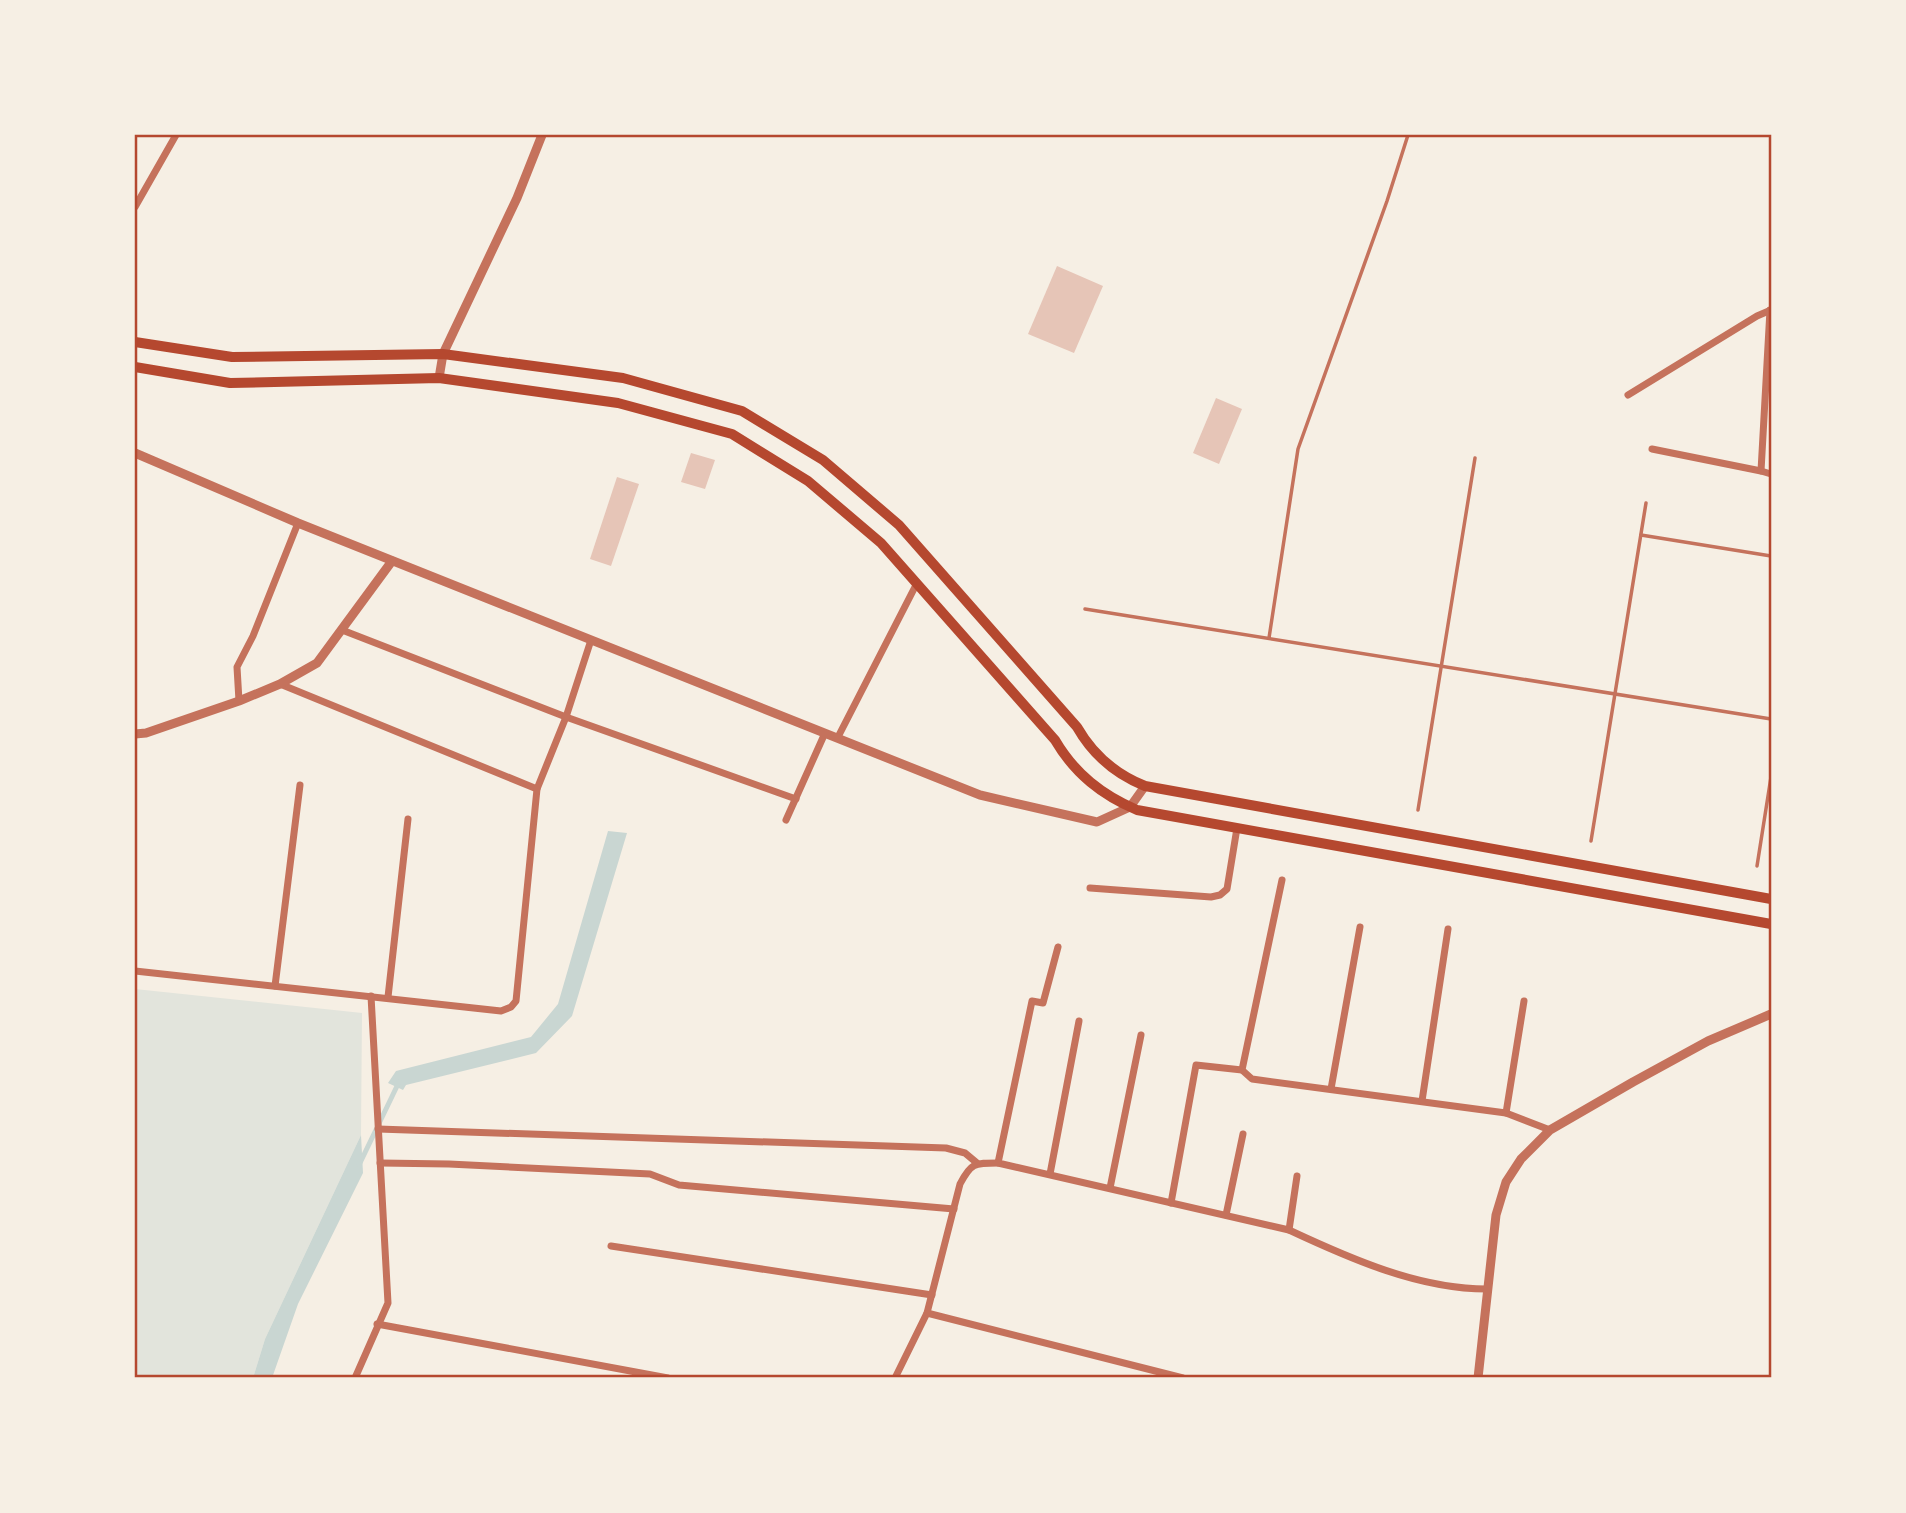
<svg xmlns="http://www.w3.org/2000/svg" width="1906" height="1513" viewBox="0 0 1906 1513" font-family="Commissioner,sans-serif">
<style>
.green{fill:#e2e4dc}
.water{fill:#c9d6d2}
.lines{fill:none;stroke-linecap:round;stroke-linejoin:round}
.stream{stroke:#c9d6d2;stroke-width:5}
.building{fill:#e6c5b7}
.service{stroke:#c5725c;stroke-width:3.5}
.minor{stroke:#c5725c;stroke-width:7}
.tertiary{stroke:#c5725c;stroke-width:9}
.secondary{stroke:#b5482f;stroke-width:10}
.neatline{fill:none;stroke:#b5482f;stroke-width:2.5}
</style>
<rect width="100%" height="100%" fill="#f6efe4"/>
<path class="green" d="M135 989 362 1013 361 1135 265 1339 253 1378H135Z"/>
<g class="water">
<path d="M608 831 627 833 572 1016 536 1053 406 1085 403 1090 388 1083 396 1071 531 1037 558 1004Z"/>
<path d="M361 1135 363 1173 298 1304 272 1378H253L265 1339Z"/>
</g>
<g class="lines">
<path class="stream" d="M359 1165 399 1082"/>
</g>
<g class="building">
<path d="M1057 266 1103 286 1074 353 1028 334Z"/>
<path d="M1216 398 1242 409 1219 464 1193 453Z"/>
<path d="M691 453 715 460 705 489 681 482Z"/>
<path d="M617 477 639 484 611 566 590 559Z"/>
</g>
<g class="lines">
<g class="service">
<path d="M1641 535 1771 556"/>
<path d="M1085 609 1771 719"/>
<path d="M1269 638 1298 449 1387 201 1408 135"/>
<path d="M1418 810 1475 458"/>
<path d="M1591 841 1646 503"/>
<path d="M1757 866 1771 777"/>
</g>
<g class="minor">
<path d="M135 207 176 135"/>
<path d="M1628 395 1757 316 1771 310"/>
<path d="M1652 449 1761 471 1770 310"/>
<path d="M1761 471 1771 474"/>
<path d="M342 630 566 717 796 799"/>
<path d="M280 684 537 789"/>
<path d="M239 701 237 667 253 636 298 523"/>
<path d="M838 737 917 583"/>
<path d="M786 820 825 733"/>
<path d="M1282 880 1242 1070 1252 1079 1506 1113 1550 1130"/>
<path d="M1090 888 1211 897 1220 895 1227 889 1237 828"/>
<path d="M1058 947 1043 1003 1032 1001 998 1163 1289 1230C1351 1259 1419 1289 1487 1289"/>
<path d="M135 971 501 1011 511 1007 516 1001 537 789 566 717 591 640"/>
<path d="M275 986 300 785"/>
<path d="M388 997 408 819"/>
<path d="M1331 1089 1360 927"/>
<path d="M1422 1101 1448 929"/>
<path d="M1506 1113 1524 1001"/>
<path d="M378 1129 946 1148 965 1153 977 1163"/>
<path d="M380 1163 449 1164 650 1174 679 1185 954 1209"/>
<path d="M1050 1174 1079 1021"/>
<path d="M1110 1188 1141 1035"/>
<path d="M1171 1203 1196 1065 1242 1070"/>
<path d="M1226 1215 1243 1134"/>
<path d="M1289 1230 1297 1176"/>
<path d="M611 1246 932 1295"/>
<path d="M927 1313 1183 1378"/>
<path d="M377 1324 668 1378"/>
<path d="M355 1378 388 1303 371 996"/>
<path d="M895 1378 927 1313 960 1184C971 1163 974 1163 998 1163"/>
</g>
<g class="tertiary">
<path d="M439 378 443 354 517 198 542 135"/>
<path d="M135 453 298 523 980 795 1097 822 1130 807 1145 786"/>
<path d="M135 734 146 733 239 701 280 684 317 663 392 561"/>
<path d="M1478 1378 1496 1215 1506 1182 1521 1159 1550 1130 1633 1082 1708 1041 1771 1014"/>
</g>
<g class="secondary">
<path d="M135 342 232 357 443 354 623 378 742 411 823 460 899 525 1077 727C1093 755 1115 774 1145 786L1771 899"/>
<path d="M135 367 230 383 439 378 618 403 732 434 808 481 881 543 1055 740C1075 774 1102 795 1137 810L1771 924"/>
</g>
</g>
<rect width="1906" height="1513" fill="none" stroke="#f6efe4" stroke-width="273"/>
<rect x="136" y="136" width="1634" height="1240" class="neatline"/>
</svg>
